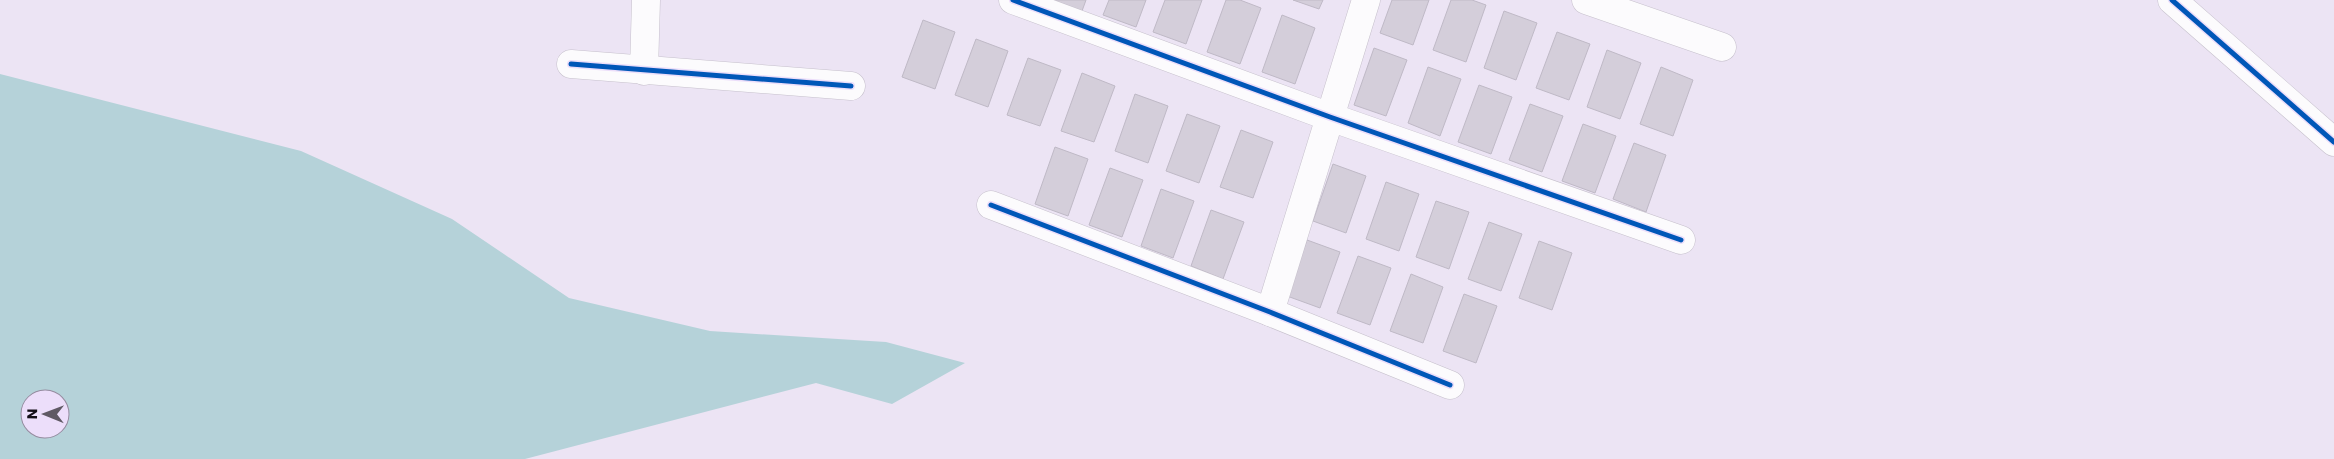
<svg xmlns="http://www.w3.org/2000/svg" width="2334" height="459" viewBox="0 0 2334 459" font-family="Poppins,sans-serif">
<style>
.water{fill:#b5d2d9;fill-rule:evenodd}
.building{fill:#d4ceda;stroke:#bfb9c6}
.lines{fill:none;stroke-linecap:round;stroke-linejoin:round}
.street-casing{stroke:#c6c0cc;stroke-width:29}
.street{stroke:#fcfbfd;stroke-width:28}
.cycleway-casing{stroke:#ecdefa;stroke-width:8}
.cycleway{stroke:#0057b8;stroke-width:5}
</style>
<rect width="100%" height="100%" fill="#ece4f4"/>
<path class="water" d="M0 74 301 151 452 219 569 298 710 331 886 342 965 363 892 404 816 383 525 459H0ZM30 399H60V429H30Z"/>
<g class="building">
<path d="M1051 0H1086L1082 11Z"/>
<path d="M1109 0H1146L1136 27 1103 15Z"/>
<path d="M1165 0H1202L1186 44 1153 32Z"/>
<path d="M1226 0H1240L1261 8 1240 64 1207 52Z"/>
<path d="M1293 0H1323L1319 9Z"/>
<path d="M1392 0H1429L1413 45 1380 33Z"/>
<path d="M1451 0H1472L1486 5 1466 62 1433 50Z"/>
<path d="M1504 11 1537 23 1516 80 1484 68Z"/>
<path d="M1282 15 1315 28 1295 84 1262 72Z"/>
<path d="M923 20 955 32 935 89 902 77Z"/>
<path d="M1557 32 1590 44 1569 100 1536 88Z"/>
<path d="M976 39 1008 51 988 107 955 95Z"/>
<path d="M1374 48 1407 60 1386 116 1354 105Z"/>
<path d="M1607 50 1641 63 1620 119 1587 107Z"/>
<path d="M1028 58 1061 70 1040 126 1007 115Z"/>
<path d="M1428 67 1461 79 1440 136 1408 123Z"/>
<path d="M1661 67 1693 80 1673 136 1640 124Z"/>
<path d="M1082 73 1115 86 1094 142 1061 131Z"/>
<path d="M1479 85 1512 97 1491 154 1458 142Z"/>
<path d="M1135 94 1168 106 1148 163 1115 151Z"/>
<path d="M1530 104 1563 116 1542 172 1509 160Z"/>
<path d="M1187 114 1220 126 1199 183 1166 171Z"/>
<path d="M1583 124 1616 136 1595 193 1562 181Z"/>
<path d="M1241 130 1273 142 1253 198 1220 187Z"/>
<path d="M1634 143 1666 155 1646 212 1613 199Z"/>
<path d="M1055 147 1088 159 1068 216 1035 204Z"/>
<path d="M1333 164 1366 176 1346 233 1313 221Z"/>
<path d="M1110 168 1143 180 1122 237 1089 225Z"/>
<path d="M1386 182 1419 194 1399 251 1366 239Z"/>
<path d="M1161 189 1194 201 1173 258 1141 246Z"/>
<path d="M1436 201 1469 212 1449 269 1416 257Z"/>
<path d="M1211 210 1244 222 1223 279 1191 266Z"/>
<path d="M1489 222 1522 234 1501 291 1468 279Z"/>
<path d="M1307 240 1340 252 1320 308 1287 296Z"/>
<path d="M1539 241 1572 253 1552 310 1519 298Z"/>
<path d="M1358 256 1391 268 1370 325 1337 313Z"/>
<path d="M1411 274 1443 287 1423 343 1390 331Z"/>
<path d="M1464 294 1497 306 1476 363 1443 351Z"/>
</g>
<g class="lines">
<defs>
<g id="street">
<path d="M1013 0 1330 117 1681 240"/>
<path d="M1586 0 1722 47"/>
<path d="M2172 0 2334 142"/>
<path d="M571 64 851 86"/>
<path d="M644 71 646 0"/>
<path d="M991 205 1270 312 1450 385"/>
<path d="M1270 312 1366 0"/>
</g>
</defs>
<use href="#street" class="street-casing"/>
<use href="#street" class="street"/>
<defs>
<g id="cycleway">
<path d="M1013 0 1330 117 1681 240"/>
<path d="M2172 0 2334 142"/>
<path d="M571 64 851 86"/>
<path d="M991 205 1270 312 1450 385"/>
</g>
</defs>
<use href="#cycleway" class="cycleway-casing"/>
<use href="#cycleway" class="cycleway"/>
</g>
<g transform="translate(45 414) rotate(271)"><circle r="24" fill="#ecdefa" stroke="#958b9f"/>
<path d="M0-4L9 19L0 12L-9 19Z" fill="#5f5964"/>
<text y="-8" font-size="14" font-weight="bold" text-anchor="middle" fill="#130e17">N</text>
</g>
</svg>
